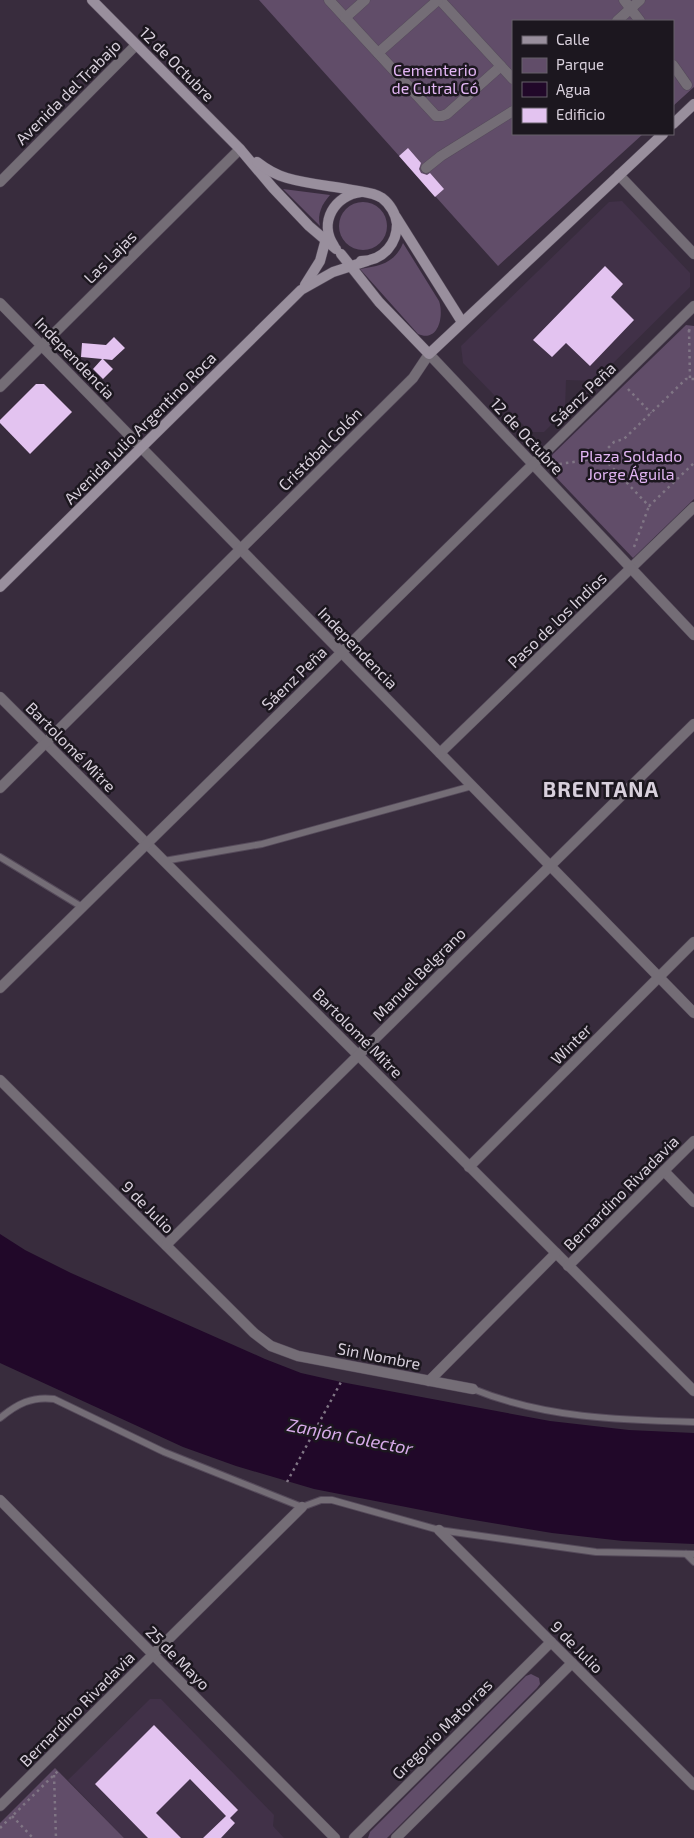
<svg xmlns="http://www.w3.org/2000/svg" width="694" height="1838" viewBox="0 0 694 1838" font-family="'Exo 2',sans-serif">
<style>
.built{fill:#413148}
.green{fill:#614d69}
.water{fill:#210829}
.building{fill:#e3c3f0}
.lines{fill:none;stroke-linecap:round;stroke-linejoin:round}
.service-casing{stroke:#554a5a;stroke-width:8}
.pedestrian-casing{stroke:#554a5a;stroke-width:11}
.minor-casing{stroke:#554a5a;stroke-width:11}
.secondary-casing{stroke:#554a5a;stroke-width:11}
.path{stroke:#807685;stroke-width:2.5;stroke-dasharray:2.5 4;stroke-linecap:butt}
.service{stroke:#746d76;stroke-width:6}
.pedestrian{stroke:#746d76;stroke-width:10}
.minor{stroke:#746d76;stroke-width:10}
.secondary{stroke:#998f9d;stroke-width:10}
.labels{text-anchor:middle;stroke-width:5;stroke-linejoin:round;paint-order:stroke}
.street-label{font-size:16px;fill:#d8d0dc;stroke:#1c171f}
.park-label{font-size:16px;fill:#e3b6f5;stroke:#1c171f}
.water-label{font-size:18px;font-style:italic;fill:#d7abe9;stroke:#1c171f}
.district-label{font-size:21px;font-weight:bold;letter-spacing:1px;fill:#d8d0dc;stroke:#1c171f}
</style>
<rect width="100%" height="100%" fill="#382c3d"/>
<g class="built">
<path d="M622 201 690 273V287L595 381 566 380 565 411 544 432H530L463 363 461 346 609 202Z"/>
<path d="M150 1699H161L274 1815 273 1826 284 1838H124L68 1780Z"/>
</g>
<g class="green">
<path d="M259 0H694V87L673 106V21H513V134H643L498 266Z"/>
<path d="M283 189 330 195C322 204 317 214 320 226Z"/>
<circle cx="363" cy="226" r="24"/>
<path d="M403 243 439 301C444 315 439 343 418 334L360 269C380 266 395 263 403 243Z"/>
<path d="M686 325 694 326V499L633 558 551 472 548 462 553 454Z"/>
<path d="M531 1674 539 1678 540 1684 537 1688 387 1838H368L370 1832 526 1676Z"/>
<path d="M55 1768 124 1838H0V1823Z"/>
</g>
<path class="water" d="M0 1234 25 1250 71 1273 265 1359 301 1373 341 1382 550 1421 629 1430 694 1433V1544L623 1541 552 1533 462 1518 314 1489 236 1466 183 1447 0 1363Z"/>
<g class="building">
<path d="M408 148 421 163 419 169 421 173 427 175 430 173 444 189 435 197 399 156Z"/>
<path d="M605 266 623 284 611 297 634 320 590 366 566 343 552 357 533 340Z"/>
<path d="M114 337 125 348 112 360 103 359 113 369 103 379 93 369 102 359 81 357 82 343 106 345Z"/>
<path d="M36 384H44L72 412 30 454 0 423V420Z"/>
<path d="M154 1725 238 1810 230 1818 235 1823 221 1838H203L226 1816 190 1779 156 1813 181 1838H148L95 1784Z"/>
</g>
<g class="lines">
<defs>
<g id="service">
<path d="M0 857 82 907"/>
<path d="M164 861 262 844 472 786"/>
<path d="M473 1389C544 1418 619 1420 694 1422"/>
<path d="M0 1418C17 1404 32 1396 54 1399L164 1452 302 1507 321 1500H332L439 1530 596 1552 694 1554"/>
<path d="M686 1554 694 1562"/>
</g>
<g id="pedestrian">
<path d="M329 0 436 116H442L447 114 501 66"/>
<path d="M440 0 513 79"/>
<path d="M624 0 640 21"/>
<path d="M345 18 365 0"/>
<path d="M617 21 640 0"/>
<path d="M378 53 438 0"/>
<path d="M673 65 687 85"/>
<path d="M426 168 441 156 513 111"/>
</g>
<g id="minor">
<path d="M619 175 694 254"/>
<path d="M0 182 136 45"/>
<path d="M0 303 694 1013"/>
<path d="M0 387 240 149"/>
<path d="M0 697 694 1391"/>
<path d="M440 753 694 507"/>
<path d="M0 788 413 378 429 354 694 635"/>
<path d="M0 988 694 306"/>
<path d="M0 1080 254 1333 271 1346 298 1356 473 1389"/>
<path d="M469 1167 694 942"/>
<path d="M664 1171 694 1202"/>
<path d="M166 1245 694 724"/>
<path d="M568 1266 694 1141"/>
<path d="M429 1381 556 1253"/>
<path d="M0 1500 335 1838"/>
<path d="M439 1530 694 1785"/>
<path d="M0 1806 302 1507"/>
<path d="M354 1838 551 1642"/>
<path d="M396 1838 572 1663"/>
</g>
<g id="secondary">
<path d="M92 0 240 149 273 188 309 226 336 249"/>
<path d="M673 124 694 104"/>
<path d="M257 162C266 169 276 175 287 178 308 184 331 186 352 190 362 192 373 192 382 198 390 204 396 214 397 224 397 233 394 242 388 249 381 257 372 261 361 261"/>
<path d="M396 217 462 322"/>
<path d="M334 246C318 222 335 195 361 192"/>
<path d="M341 254 379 302 429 354 663 134"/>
<path d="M305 285 320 261 327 235"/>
<path d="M0 587 301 290 333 272 367 261"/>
</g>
</defs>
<use href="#service" class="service-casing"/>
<use href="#pedestrian" class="pedestrian-casing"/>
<use href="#minor" class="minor-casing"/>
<use href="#secondary" class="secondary-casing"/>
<g class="path">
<path d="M688 330 694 332"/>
<path d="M689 330 690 379"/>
<path d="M694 379H686L624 439 614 442 606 450 608 463 649 506 694 463"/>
<path d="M628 389 651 413"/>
<path d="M553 465 607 457"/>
<path d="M634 547 649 506"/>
<path d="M287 1482 341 1382"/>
<path d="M54 1775 56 1838"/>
<path d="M12 1816 33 1838"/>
<path d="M0 1828 58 1771"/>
</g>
<use href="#service" class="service"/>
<use href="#pedestrian" class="pedestrian"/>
<use href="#minor" class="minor"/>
<use href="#secondary" class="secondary"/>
</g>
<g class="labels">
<g class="street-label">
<text transform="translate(177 64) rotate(45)" y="6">12 de Octubre</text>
<text transform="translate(68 92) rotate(-45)" y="6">Avenida del Trabajo</text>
<text transform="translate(110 257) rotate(-45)" y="6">Las Lajas</text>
<text transform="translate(75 358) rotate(46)" y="6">Independencia</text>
<text transform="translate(583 394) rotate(-44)" y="6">Sáenz Peña</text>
<text transform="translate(140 428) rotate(-45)" y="6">Avenida Julio Argentino Roca</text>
<text transform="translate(527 436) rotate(47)" y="6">12 de Octubre</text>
<text transform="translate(320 449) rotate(-45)" y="6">Cristóbal Colón</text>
<text transform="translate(557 620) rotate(-44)" y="6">Paso de los Indios</text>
<text transform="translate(358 648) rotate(46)" y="6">Independencia</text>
<text transform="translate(294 678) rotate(-44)" y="6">Sáenz Peña</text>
<text transform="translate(71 747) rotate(45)" y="6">Bartolomé Mitre</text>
<text transform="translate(419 974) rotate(-45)" y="6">Manuel Belgrano</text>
<text transform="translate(358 1033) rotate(45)" y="6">Bartolomé Mitre</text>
<text transform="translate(571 1044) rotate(-45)" y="6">Winter</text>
<text transform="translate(621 1193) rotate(-45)" y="6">Bernardino Rivadavia</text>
<text transform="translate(148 1207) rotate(45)" y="6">9 de Julio</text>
<text transform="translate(379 1356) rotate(11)" y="6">Sin Nombre</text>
<text transform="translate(577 1647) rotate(45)" y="6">9 de Julio</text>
<text transform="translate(178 1658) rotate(45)" y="6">25 de Mayo</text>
<text transform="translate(77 1709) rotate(-45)" y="6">Bernardino Rivadavia</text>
<text transform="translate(442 1729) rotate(-45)" y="6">Gregorio Matorras</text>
</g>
<g class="park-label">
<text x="435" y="76">Cementerio<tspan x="435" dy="18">de Cutral Có</tspan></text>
<text x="631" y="462">Plaza Soldado<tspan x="631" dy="18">Jorge Águila</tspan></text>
</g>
<g class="water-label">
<text transform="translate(350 1437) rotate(11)" y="6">Zanjón Colector</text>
</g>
<g class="district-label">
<text x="601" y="797">BRENTANA</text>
</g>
</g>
<rect x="512" y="20" width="162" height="115" fill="#1c171f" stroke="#67616b"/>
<rect x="522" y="36" width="25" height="8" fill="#998f9d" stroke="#67616b"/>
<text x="556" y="45" font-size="15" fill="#d8d0dc">Calle</text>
<rect x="522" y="58" width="25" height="15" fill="#614d69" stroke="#67616b"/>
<text x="556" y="70" font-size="15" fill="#d8d0dc">Parque</text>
<rect x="522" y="82" width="25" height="15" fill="#210829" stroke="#67616b"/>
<text x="556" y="95" font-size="15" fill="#d8d0dc">Agua</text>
<rect x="522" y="108" width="25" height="15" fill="#e3c3f0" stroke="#67616b"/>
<text x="556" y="120" font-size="15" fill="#d8d0dc">Edificio</text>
</svg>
